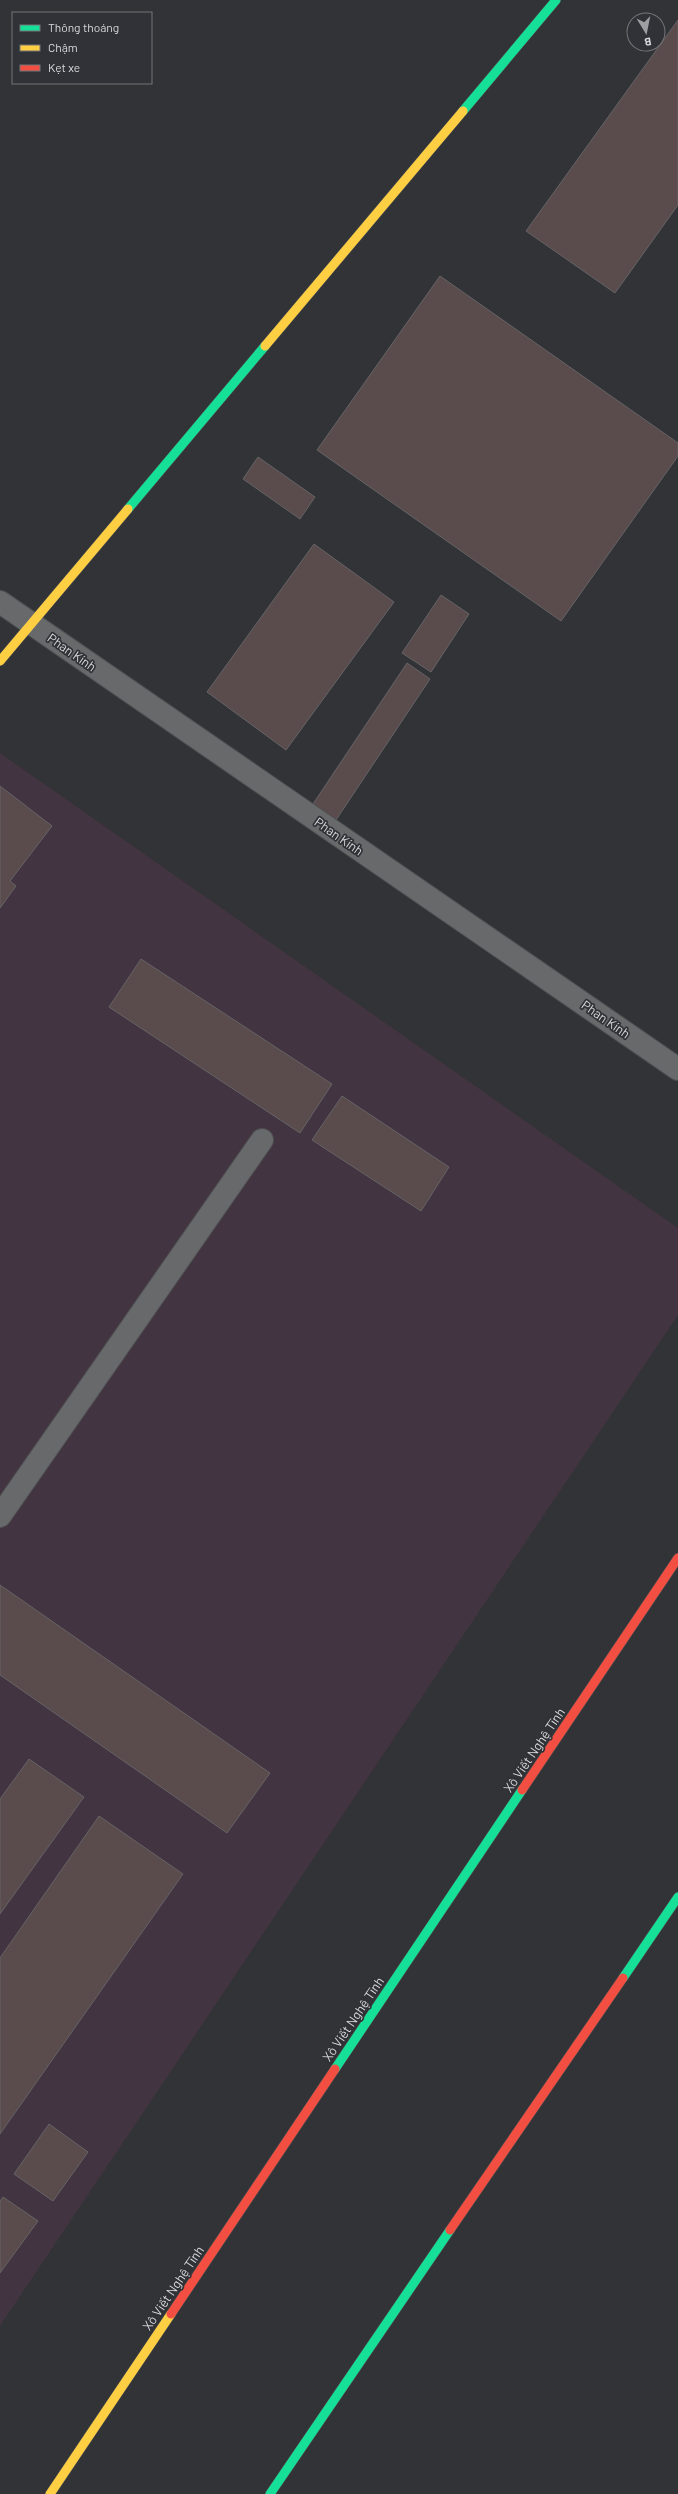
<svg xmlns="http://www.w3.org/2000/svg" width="678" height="2494" viewBox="0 0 678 2494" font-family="Barlow,sans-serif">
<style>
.education{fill:#423440}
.building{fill:#5a4b4d;stroke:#656466}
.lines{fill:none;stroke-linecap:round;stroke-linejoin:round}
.lane-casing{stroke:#505153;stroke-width:24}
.street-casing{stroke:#505153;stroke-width:24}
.fast-casing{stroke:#505153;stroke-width:10}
.slow-casing{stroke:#505153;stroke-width:10}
.jam-casing{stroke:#505153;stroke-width:10}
.lane{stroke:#68696b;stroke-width:22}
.street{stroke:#68696b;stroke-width:22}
.fast{stroke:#16e098;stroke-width:9}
.slow{stroke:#ffcf43;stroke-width:9}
.jam{stroke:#f24e42;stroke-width:9}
.labels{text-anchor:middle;stroke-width:3.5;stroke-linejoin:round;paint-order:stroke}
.street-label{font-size:13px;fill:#d8d9dc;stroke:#313237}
</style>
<rect width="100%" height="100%" fill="#323336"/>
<path class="education" d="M0 753 678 1228V1315L0 2326Z"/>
<g class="building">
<path d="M678 20V205L615 293 526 231Z"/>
<path d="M440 276 678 443V456L561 621 317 450Z"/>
<path d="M258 457 315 497 300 519 243 479Z"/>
<path d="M314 544 394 602 286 750 207 692Z"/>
<path d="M441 595 469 614 431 672 402 653Z"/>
<path d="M407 663 430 679 334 823 311 807Z"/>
<path d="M0 786 52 826 10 881 16 886 0 908Z"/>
<path d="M141 959 332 1084 300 1133 109 1007Z"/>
<path d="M342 1096 449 1167 421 1211 312 1140Z"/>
<path d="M0 1585 270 1773 227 1833 0 1675Z"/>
<path d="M29 1759 84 1797 0 1914V1799Z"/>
<path d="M99 1816 183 1874 0 2134V1958Z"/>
<path d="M49 2124 88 2152 53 2201 14 2174Z"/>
<path d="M3 2197 38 2221 0 2273V2201Z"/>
</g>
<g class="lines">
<defs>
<path id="lane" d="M0 1516 262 1140"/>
<path id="street" d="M0 602 678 1069"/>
<g id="fast">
<path d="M463 111 556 0"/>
<path d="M128 509 265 346"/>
<path d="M623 1978 678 1897"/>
<path d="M335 2069 522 1790"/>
<path d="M270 2494 450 2230"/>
</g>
<g id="slow">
<path d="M265 346 463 111"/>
<path d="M0 661 128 509"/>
<path d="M50 2494 171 2314"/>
</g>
<g id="jam">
<path d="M522 1790 678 1558"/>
<path d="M450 2230 623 1978"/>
<path d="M171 2314 335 2069"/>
</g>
</defs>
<use href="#lane" class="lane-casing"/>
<use href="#street" class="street-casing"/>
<use href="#fast" class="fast-casing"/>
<use href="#slow" class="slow-casing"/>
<use href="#jam" class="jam-casing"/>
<use href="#lane" class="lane"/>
<use href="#street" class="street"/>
<use href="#fast" class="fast"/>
<use href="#slow" class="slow"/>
<use href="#jam" class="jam"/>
</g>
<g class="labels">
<g class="street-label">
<text transform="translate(72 652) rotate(35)" y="5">Phan Kính</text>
<text transform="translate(339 836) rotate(35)" y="5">Phan Kính</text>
<text transform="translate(606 1019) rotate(35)" y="5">Phan Kính</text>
<text transform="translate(534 1750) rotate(-56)" y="5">Xô Viết Nghệ Tĩnh</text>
<text transform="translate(353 2019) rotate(-56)" y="5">Xô Viết Nghệ Tĩnh</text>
<text transform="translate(173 2288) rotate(-56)" y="5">Xô Viết Nghệ Tĩnh</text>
</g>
</g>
<rect x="12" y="12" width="140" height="72" fill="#313237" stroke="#747579"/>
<rect x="20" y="25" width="20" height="6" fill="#16e098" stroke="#747579"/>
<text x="48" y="32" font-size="12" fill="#d8d9dc">Thông thoáng</text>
<rect x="20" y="45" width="20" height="6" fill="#ffcf43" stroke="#747579"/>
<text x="48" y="52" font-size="12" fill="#d8d9dc">Chậm</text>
<rect x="20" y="65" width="20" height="6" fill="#f24e42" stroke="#747579"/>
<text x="48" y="72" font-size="12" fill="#d8d9dc">Kẹt xe</text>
<g transform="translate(646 32) rotate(170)"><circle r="19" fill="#313237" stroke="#747579"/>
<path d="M0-3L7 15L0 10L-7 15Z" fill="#9e9fa2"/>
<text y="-6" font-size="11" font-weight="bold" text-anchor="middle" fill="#d8d9dc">B</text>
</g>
</svg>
